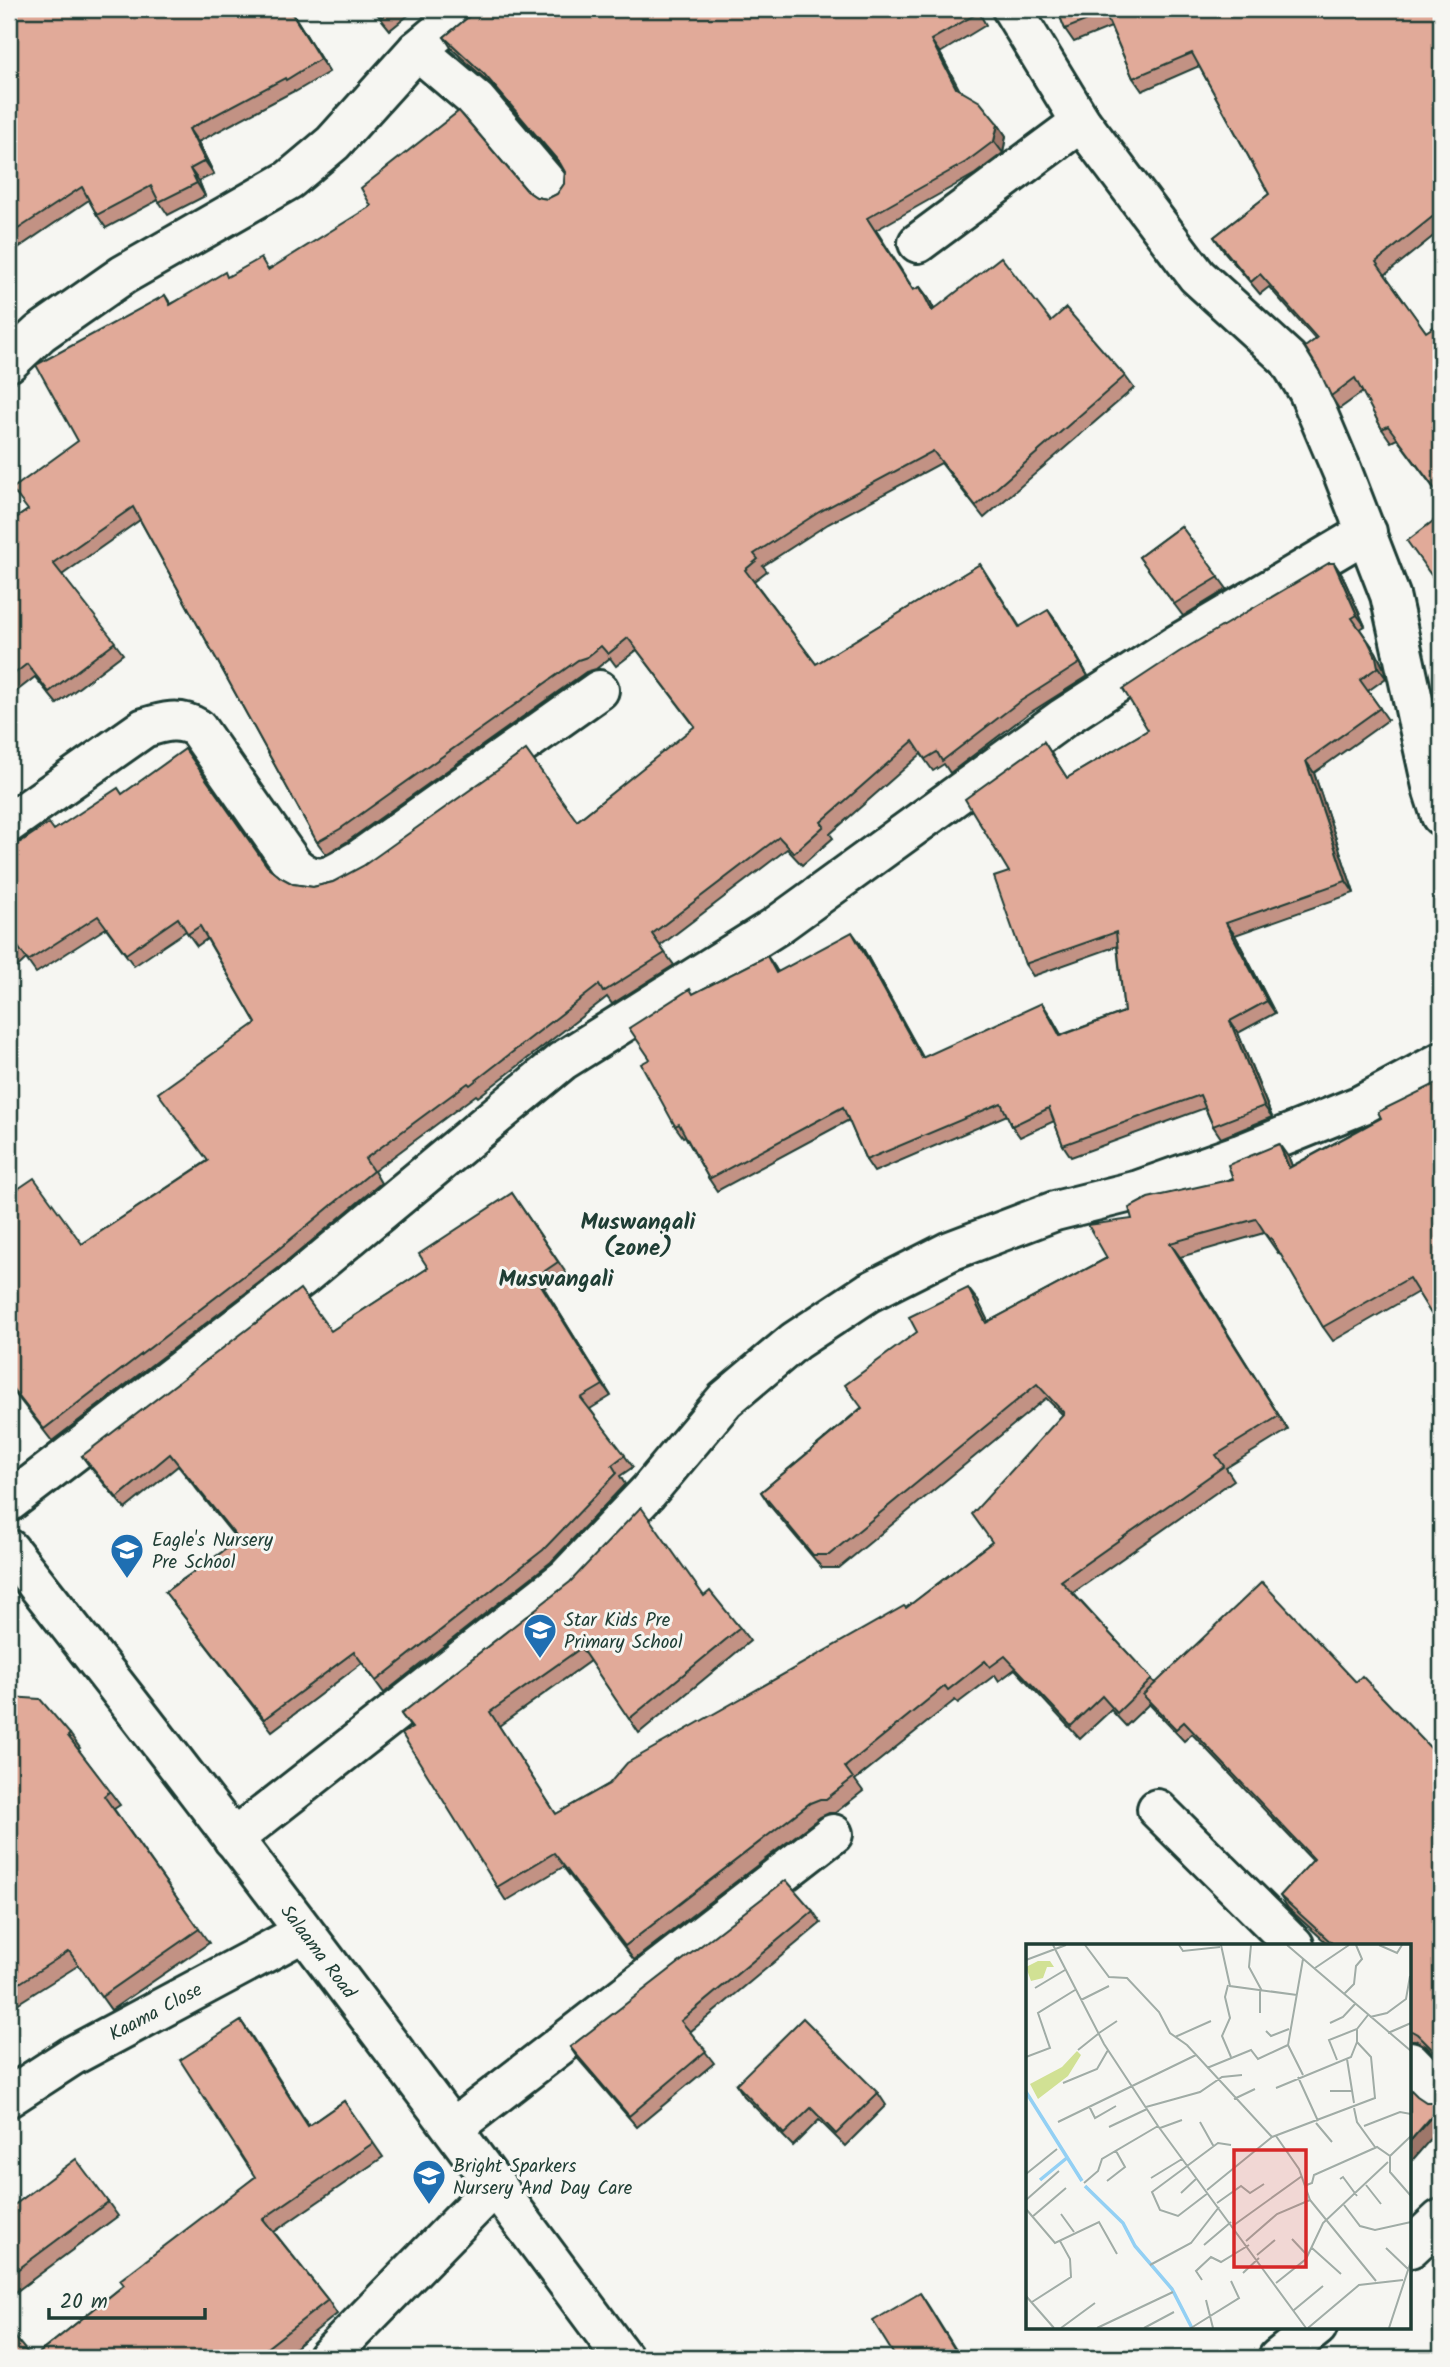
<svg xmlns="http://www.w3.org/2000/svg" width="1450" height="2367" viewBox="0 0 1450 2367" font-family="Kalam,sans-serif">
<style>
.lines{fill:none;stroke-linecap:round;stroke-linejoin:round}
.minor-casing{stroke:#1f3d34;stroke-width:44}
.major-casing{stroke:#1f3d34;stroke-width:44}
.minor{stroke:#f6f6f2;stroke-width:38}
.major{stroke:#f6f6f2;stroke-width:38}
.wall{fill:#c29284;stroke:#1f3d34;stroke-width:2}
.shaded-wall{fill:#9e776b;stroke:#1f3d34;stroke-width:2}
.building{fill:#e1aa99;stroke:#1f3d34;stroke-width:2}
.labels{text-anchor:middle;stroke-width:6;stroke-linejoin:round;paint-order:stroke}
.poi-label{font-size:19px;fill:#1f3d34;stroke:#f6f6f2;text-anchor:start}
.street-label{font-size:19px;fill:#1f3d34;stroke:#f6f6f2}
.quarter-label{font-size:23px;font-weight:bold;fill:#1f3d34;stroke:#f6f6f2}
.inset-river{fill:none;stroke:#93d0f4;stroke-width:3.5}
.inset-road{fill:none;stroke:#a0aca6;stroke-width:2}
.view{fill:#d62828;fill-opacity:0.15;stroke:#d62828;stroke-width:3.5}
.inset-edge{fill:none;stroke:#1f3d34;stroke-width:3.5}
</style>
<rect width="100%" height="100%" fill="#f6f6f2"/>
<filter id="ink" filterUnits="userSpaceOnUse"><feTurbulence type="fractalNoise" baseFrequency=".0143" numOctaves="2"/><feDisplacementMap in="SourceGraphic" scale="14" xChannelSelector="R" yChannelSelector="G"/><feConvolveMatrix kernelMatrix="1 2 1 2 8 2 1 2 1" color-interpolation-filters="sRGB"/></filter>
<g filter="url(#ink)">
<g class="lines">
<defs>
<g id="minor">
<path d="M1012 9 1081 122 1197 276 1288 359 1308 391 1342 471 1390 595 1433 791 1441 816"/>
<path d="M417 50 477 101 552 189"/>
<path d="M918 243 1081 122"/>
<path d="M9 362 40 333 123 275 289 180 333 143 417 50 466 9"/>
<path d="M9 823 144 728C163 722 179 717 197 728L293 865C319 889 334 874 360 859L599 690"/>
<path d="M9 1502 302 1277 562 1061 775 927 1063 718 1176 645 1367 532"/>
<path d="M1157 1809 1294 1945"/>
<path d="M233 1839 566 1578 648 1492 725 1400 795 1341 869 1292 950 1251 1055 1211 1139 1190 1240 1154 1361 1105 1441 1062"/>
<path d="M1410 2061 1441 2093"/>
<path d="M9 2097 72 2056 304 1932"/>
<path d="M453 2128 833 1834"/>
<path d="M1410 2248 1441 2219"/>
<path d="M327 2358 496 2185"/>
<path d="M1278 2358 1317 2327"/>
</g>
<path id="major" d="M9 1549C219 1815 422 2086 623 2358"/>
</defs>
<use href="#minor" class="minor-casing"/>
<use href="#major" class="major-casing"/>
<use href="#minor" class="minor"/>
<use href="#major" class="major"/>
</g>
<g class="wall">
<path d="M9 9H290L329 72 295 92 294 91 198 142 214 174 199 181 205 196 168 215 158 200 106 228 97 215 89 200 9 254Z"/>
<path d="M373 9H416L390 30Z"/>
<path d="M416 9H432L423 16Z"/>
<path d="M475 9H977L986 25 940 53 959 90 998 124 1006 136 1003 153 975 174 876 230 914 290 920 287 929 299 934 309 1051 321 1125 376 1134 388 984 518 941 463 828 524 763 566 767 571 754 581 816 664 980 564 1020 627 1057 622 1088 676 1028 714 950 773 944 764 933 771 921 754 830 834 833 838 802 865 787 849 660 946 674 965 612 1004 607 997 478 1097 476 1095 374 1171 381 1183 289 1260 52 1441 9 1386V1195L82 1244 207 1161 256 1023 207 939 197 946 186 931 134 966 106 928 36 973 26 959 9 975V846L13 847 54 830 122 794 267 866 280 877 293 884 313 887 577 821 695 727 637 650 616 666 610 658 596 669 586 672 348 841 326 854 317 842 140 520 62 575 123 654 57 704 35 677 9 697V523L28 510 78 441 165 295 171 304 228 277 269 269 527 191 536 197 547 199 557 194 564 184 565 172 563 168 494 87 452 49 444 37 472 14Z"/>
<path d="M1057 9H1441V230L1385 275 1426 332 1441 322V498L1397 439 1391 442 1382 429 1363 392 1339 409 1331 396 1315 339 1269 287 1260 294 1222 249 1214 237 1269 194 1199 66 1142 91 1133 78 1111 27 1074 42 1065 29Z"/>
<path d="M1181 526 1227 589 1183 616 1139 557Z"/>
<path d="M1334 563 1342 575 1365 626 1360 629 1376 652 1384 669 1386 678 1368 691 1388 720 1314 773 1354 893 1235 935 1275 1013 1238 1033 1272 1117 1221 1138 1213 1126 1205 1108 1071 1157 1063 1145 1054 1121 1020 1137 1012 1126 1007 1115 874 1172 866 1160 849 1120 717 1191 709 1179 685 1136 683 1137 675 1126 650 1059 693 994 767 956 778 972 860 943 923 1058 1050 1015 1061 1035 1124 1012 1117 946 1033 976 1025 964 1009 872 1044 742 1067 778 1148 730Z"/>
<path d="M1437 1083 1441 1089V1330L1418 1292 1333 1341 1323 1327 1280 1252 1278 1253 1264 1233 1180 1257 1288 1430 1226 1468 1234 1480 1073 1593 1155 1683 1356 1682 1441 1759V2062L1426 2046 1415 2040H1410V1945H1329L1288 1908 1280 1896 1313 1861 1192 1734 1184 1741 1149 1704 1126 1726 1111 1710 1080 1739 1015 1669 999 1681 995 1675 958 1703 955 1700 855 1780 863 1791 835 1813H829L820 1817 634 1960 563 1867 506 1901 497 1887 411 1728 401 1714 704 1596 740 1628 750 1641 639 1733 590 1661 499 1726 556 1814 609 1784 906 1608 992 1542 1063 1415 1046 1398 839 1568H822L770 1506 761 1492 861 1408 978 1301 988 1322 1107 1258 1132 1219 1289 1158 1292 1166 1381 1118Z"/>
<path d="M512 1193 566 1273 544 1288 611 1396 590 1409 633 1467 620 1476 625 1484 551 1562 384 1693 362 1663 272 1731 165 1592 238 1541 178 1466 125 1509 90 1467 82 1456 331 1331 428 1268Z"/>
<path d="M9 1697 70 1734 80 1748 78 1749 120 1805 114 1809 209 1943 111 2010 79 1965 9 2009Z"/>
<path d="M813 1911 821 1923 690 2032 714 2063 637 2127 578 2059 570 2047Z"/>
<path d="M241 2021 308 2126 344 2101 383 2157 274 2232 328 2300 337 2314 282 2358H33L124 2285 255 2177Z"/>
<path d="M736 2084 878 2093 886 2105 845 2146 819 2120 793 2146 744 2096Z"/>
<path d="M108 2202 118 2216 9 2297V2209Z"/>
</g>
<g class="shaded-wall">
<path d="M289 9H290L329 72 320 59Z"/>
<path d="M931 40 940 53 965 100 956 88Z"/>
<path d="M998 124 1006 136 1003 153 994 141Z"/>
<path d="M189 129 198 142 214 174 205 161Z"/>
<path d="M190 169 199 181 205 196 197 183Z"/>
<path d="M920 287 929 299 940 323 932 311Z"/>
<path d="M1334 563 1342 575 1365 626 1357 615Z"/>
<path d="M1048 610 1057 622 1088 676 1080 663Z"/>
<path d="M1368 641 1376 652 1384 669 1386 678 1378 667Z"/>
<path d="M1306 761 1314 773 1354 893 1346 881Z"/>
<path d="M1226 923 1235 935 1275 1013 1267 1001Z"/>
<path d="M852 932 860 943 930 1070 922 1058Z"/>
<path d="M767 956 775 967 784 985 776 973Z"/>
<path d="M1042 1003 1050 1015 1068 1047 1060 1036Z"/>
<path d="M1230 1021 1238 1033 1272 1117 1264 1106Z"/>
<path d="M1279 1144 1289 1158 1298 1182 1289 1168Z"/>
<path d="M1170 1243 1180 1257 1288 1430 1279 1416Z"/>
<path d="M536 1277 544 1288 611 1396 603 1385Z"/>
<path d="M968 1288 978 1301 996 1337 986 1323Z"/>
<path d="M241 2021 251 2035 318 2140 308 2126Z"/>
<path d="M1439 2108 1441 2111V2127L1410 2163V2141Z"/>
<path d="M920 2293 928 2305 961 2358H960Z"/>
</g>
<g class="building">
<path d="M9 9H289L320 59 286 80 285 78 189 129 205 161 190 169 197 183 159 202 151 186 97 215 82 187 9 235Z"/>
<path d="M375 9H393L382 17Z"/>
<path d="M475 9H975L978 13 931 40 956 88 980 102 998 124 994 141 966 162 867 218 913 290 920 287 932 311 1001 257 1051 321 1066 308 1125 376 976 506 933 451 819 512 754 554 758 559 745 570 816 664 980 564 1019 627 1048 610 1080 663 1019 702 942 761 937 752 925 759 913 741 821 822 824 826 794 853 779 837 652 934 665 953 603 992 599 985 470 1085 468 1083 365 1159 373 1171 280 1248 44 1429 9 1384V1195L34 1178 82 1244 208 1161 158 1093 256 1023 200 926 188 934 178 918 126 954 98 916 28 961 18 947 9 955V846L11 845 13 847 49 823 54 830 118 788 122 794 185 749 267 866 280 877 293 884 313 887 333 882 363 866 526 750 577 821 695 726 628 638 608 654 601 646 587 657 578 660 340 829 317 842 133 507 53 563 115 642 49 692 27 664 9 678V523L28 510 12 489 78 441 36 365 165 295 170 305 225 272 227 277 261 258 268 270 371 206 361 188 459 111 527 191 536 197 547 199 557 194 564 184 565 172 560 163 485 75 444 37 472 14Z"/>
<path d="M1057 9H1441V210L1376 262 1426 332 1441 322V497L1388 426 1382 429 1355 378 1331 396 1319 370 1305 347 1317 338 1260 274 1251 282 1214 237 1269 194 1192 53 1133 78 1105 13 1065 29Z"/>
<path d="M1441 515V589L1407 541Z"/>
<path d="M1181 526 1219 577 1174 604 1139 557Z"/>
<path d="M1329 563H1334L1357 615 1352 618 1368 641 1376 657 1378 667 1360 680 1380 708 1306 761 1346 881 1226 923 1267 1001 1230 1021 1264 1106 1213 1126 1200 1095 1063 1145 1049 1108 1012 1126 1001 1103 866 1160 843 1107 709 1179 679 1124 675 1126 641 1064 650 1059 629 1028 690 989 693 994 767 956 776 973 852 932 922 1058 1042 1003 1060 1036 1124 1012 1116 932 1025 964 994 877 1009 872 965 799 1044 742 1067 778 1148 730 1123 689 1179 652Z"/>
<path d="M1437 1083 1441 1092V1330L1409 1278 1323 1327 1271 1238 1269 1239 1256 1219 1170 1243 1279 1416 1216 1455 1224 1466 1061 1581 1152 1679 1117 1713 1102 1696 1071 1726 1005 1656 990 1667 985 1661 948 1690 945 1686 845 1767 853 1778 826 1799H820L810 1803 625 1946 554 1853 497 1887 402 1734 412 1728 401 1714 570 1582 641 1507 704 1596 710 1591 740 1628 629 1719 581 1648 490 1712 556 1814 609 1784 627 1763 904 1606 906 1608 992 1542 972 1514 1064 1413 1037 1384 829 1555H813L761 1492 862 1408 845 1385 917 1332 909 1317 968 1288 986 1323 1107 1258 1088 1225 1132 1219 1129 1208 1148 1198 1233 1179 1228 1165 1279 1144 1289 1168 1381 1118 1378 1112Z"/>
<path d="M512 1193 558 1262 536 1277 603 1385 581 1398 625 1455 612 1465 617 1473 543 1550 376 1681 354 1652 264 1719 165 1592 239 1540 170 1454 117 1498 82 1456 300 1289 331 1331 428 1268 419 1254Z"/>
<path d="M1262 1582 1356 1682 1362 1676 1441 1759V2058L1417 2034 1410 2030V1945H1334L1280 1896 1314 1859 1184 1722 1176 1729 1143 1695Z"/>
<path d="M9 1697 40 1699 70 1734 68 1736 110 1791 104 1796 199 1929 101 1997 69 1951 9 1990Z"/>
<path d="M786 1880 813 1911 681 2021 706 2051 629 2116 570 2047Z"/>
<path d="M803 2018 878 2093 836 2134 811 2108 784 2134 736 2084Z"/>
<path d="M241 2021 308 2126 344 2101 373 2143 263 2219 328 2300 254 2358H33L124 2285 120 2280 255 2177 180 2060Z"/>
<path d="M1410 2089 1417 2096 1426 2102H1432L1439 2108 1410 2141Z"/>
<path d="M76 2159 108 2202 9 2276V2209Z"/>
<path d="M920 2293 960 2358H896L873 2321Z"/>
<path d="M9 2330 32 2358H9Z"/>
<path d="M1041 2352 1046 2358H1032Z"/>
</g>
</g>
<defs>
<symbol id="school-pin" viewBox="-11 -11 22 30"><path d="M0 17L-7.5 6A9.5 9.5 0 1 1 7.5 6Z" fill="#1f6fb2" stroke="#f6f6f2"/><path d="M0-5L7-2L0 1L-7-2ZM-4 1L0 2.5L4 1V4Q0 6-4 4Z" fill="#fff"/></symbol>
</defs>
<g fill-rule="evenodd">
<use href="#school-pin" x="108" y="1531" width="38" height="52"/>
<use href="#school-pin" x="521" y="1611" width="38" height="52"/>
<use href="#school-pin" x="410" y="2157" width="38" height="52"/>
</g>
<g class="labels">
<g class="poi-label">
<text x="152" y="1546">Eagle's Nursery<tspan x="152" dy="22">Pre School</tspan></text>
<text x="564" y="1626">Star Kids Pre<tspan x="564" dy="22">Primary School</tspan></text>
<text x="453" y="2172">Bright Sparkers<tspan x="453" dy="22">Nursery And Day Care</tspan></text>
</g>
<g class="street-label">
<text transform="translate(319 1951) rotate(53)" y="7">Salaama Road</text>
<text transform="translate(155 2011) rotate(-28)" y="7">Kaama Close</text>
</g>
<g class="quarter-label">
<text x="638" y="1229">Muswangali<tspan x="638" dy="26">(zone)</tspan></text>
<text x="556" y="1286">Muswangali</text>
</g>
</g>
<g transform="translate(1026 1944)">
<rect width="385" height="385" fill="#f6f6f2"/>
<path d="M12 17H24L28 23H21L17 34 5 37 0 23ZM51 107 55 111 42 132 12 155 4 140 36 123Z" fill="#d1e194"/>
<path class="inset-river" d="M0 148 56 237M14 236 42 213M59 242 97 279 109 302 146 345 166 384"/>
<path class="inset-road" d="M27 1 78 100 132 182 280 384M59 1 83 33 101 34 133 68 144 89 161 101 246 193 349 154 345 113 331 98V85M153 1 157 7 194 3M195 1 204 42 271 51M225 1 223 23 236 47M261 1 385 107M353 1 371 9 376 1M0 16 40 1M289 24 323 1M202 41 199 53 204 74 196 92 205 113M9 44 39 26M234 47V69M318 50 328 40 330 22 336 15 330 1M55 56 83 42M344 73 361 69 380 55 384 32M304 79 317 73 329 60M240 87 245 92 263 85M73 89 91 77M362 89 385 79M149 93 185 77M52 106 72 90M0 113 24 104 12 69 49 46M321 115 328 159M311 116 303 96 331 85 342 71M181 124 225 106 232 115 262 101M277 131 262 101 277 15M272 133 292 177M37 139 71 125 82 106M250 144 325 113 331 98M304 147H326M208 155 229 145M63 162 69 174 90 162M120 163 174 148 196 133 216 131M328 164 331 178 349 203M32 178 170 111M174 178 188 203M290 179 306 198M338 182 374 168 385 170M83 183 121 165M134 184 156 176M250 192 273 225 284 256 350 337M364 212 385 192M0 230 31 205M125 234 156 215M314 235 317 233 331 252M81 237 99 223 90 207M58 239 72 227 76 215 132 182M340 241 355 260M278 242 286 239 288 231 351 203 364 212V228L385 252M181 246 246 193M155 249 171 234M182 249 152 272 134 266 126 248 192 199 205 201M0 256 33 227M191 259 215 242 224 249 238 240M318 261 334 282 349 286 385 278M0 265 29 299 73 278 91 310M35 270 48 288M6 273 40 244M208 281 276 232M266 295 282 312M220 297 251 270 284 256M178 301 205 278M286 304 315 330M360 304 382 325M231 311 249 296M124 321 165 299 193 263M217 329 233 314M176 336 170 327 185 313 195 318 223 301M250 339 280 315 297 279 362 218M0 352 28 384M180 356 187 384M6 358 45 333 44 315 34 297M268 366 297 342M35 384 69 359M71 384 147 348M118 384 148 368M165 384 213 354 205 337M282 384 333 341 377 336M363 384 385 317"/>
<path class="view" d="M208 206H280V323H208Z"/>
<rect width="385" height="385" class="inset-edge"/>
</g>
<rect width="1450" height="2367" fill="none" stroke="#f6f6f2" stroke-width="35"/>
<rect x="18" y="18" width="1415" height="2332" fill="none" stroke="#1f3d34" stroke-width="2.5" filter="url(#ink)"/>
<path d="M49 2308v10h156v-10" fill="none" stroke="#1f3d34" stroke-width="3.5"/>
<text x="60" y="2308" font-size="21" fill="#1f3d34" stroke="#f6f6f2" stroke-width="5" paint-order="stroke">20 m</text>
</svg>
